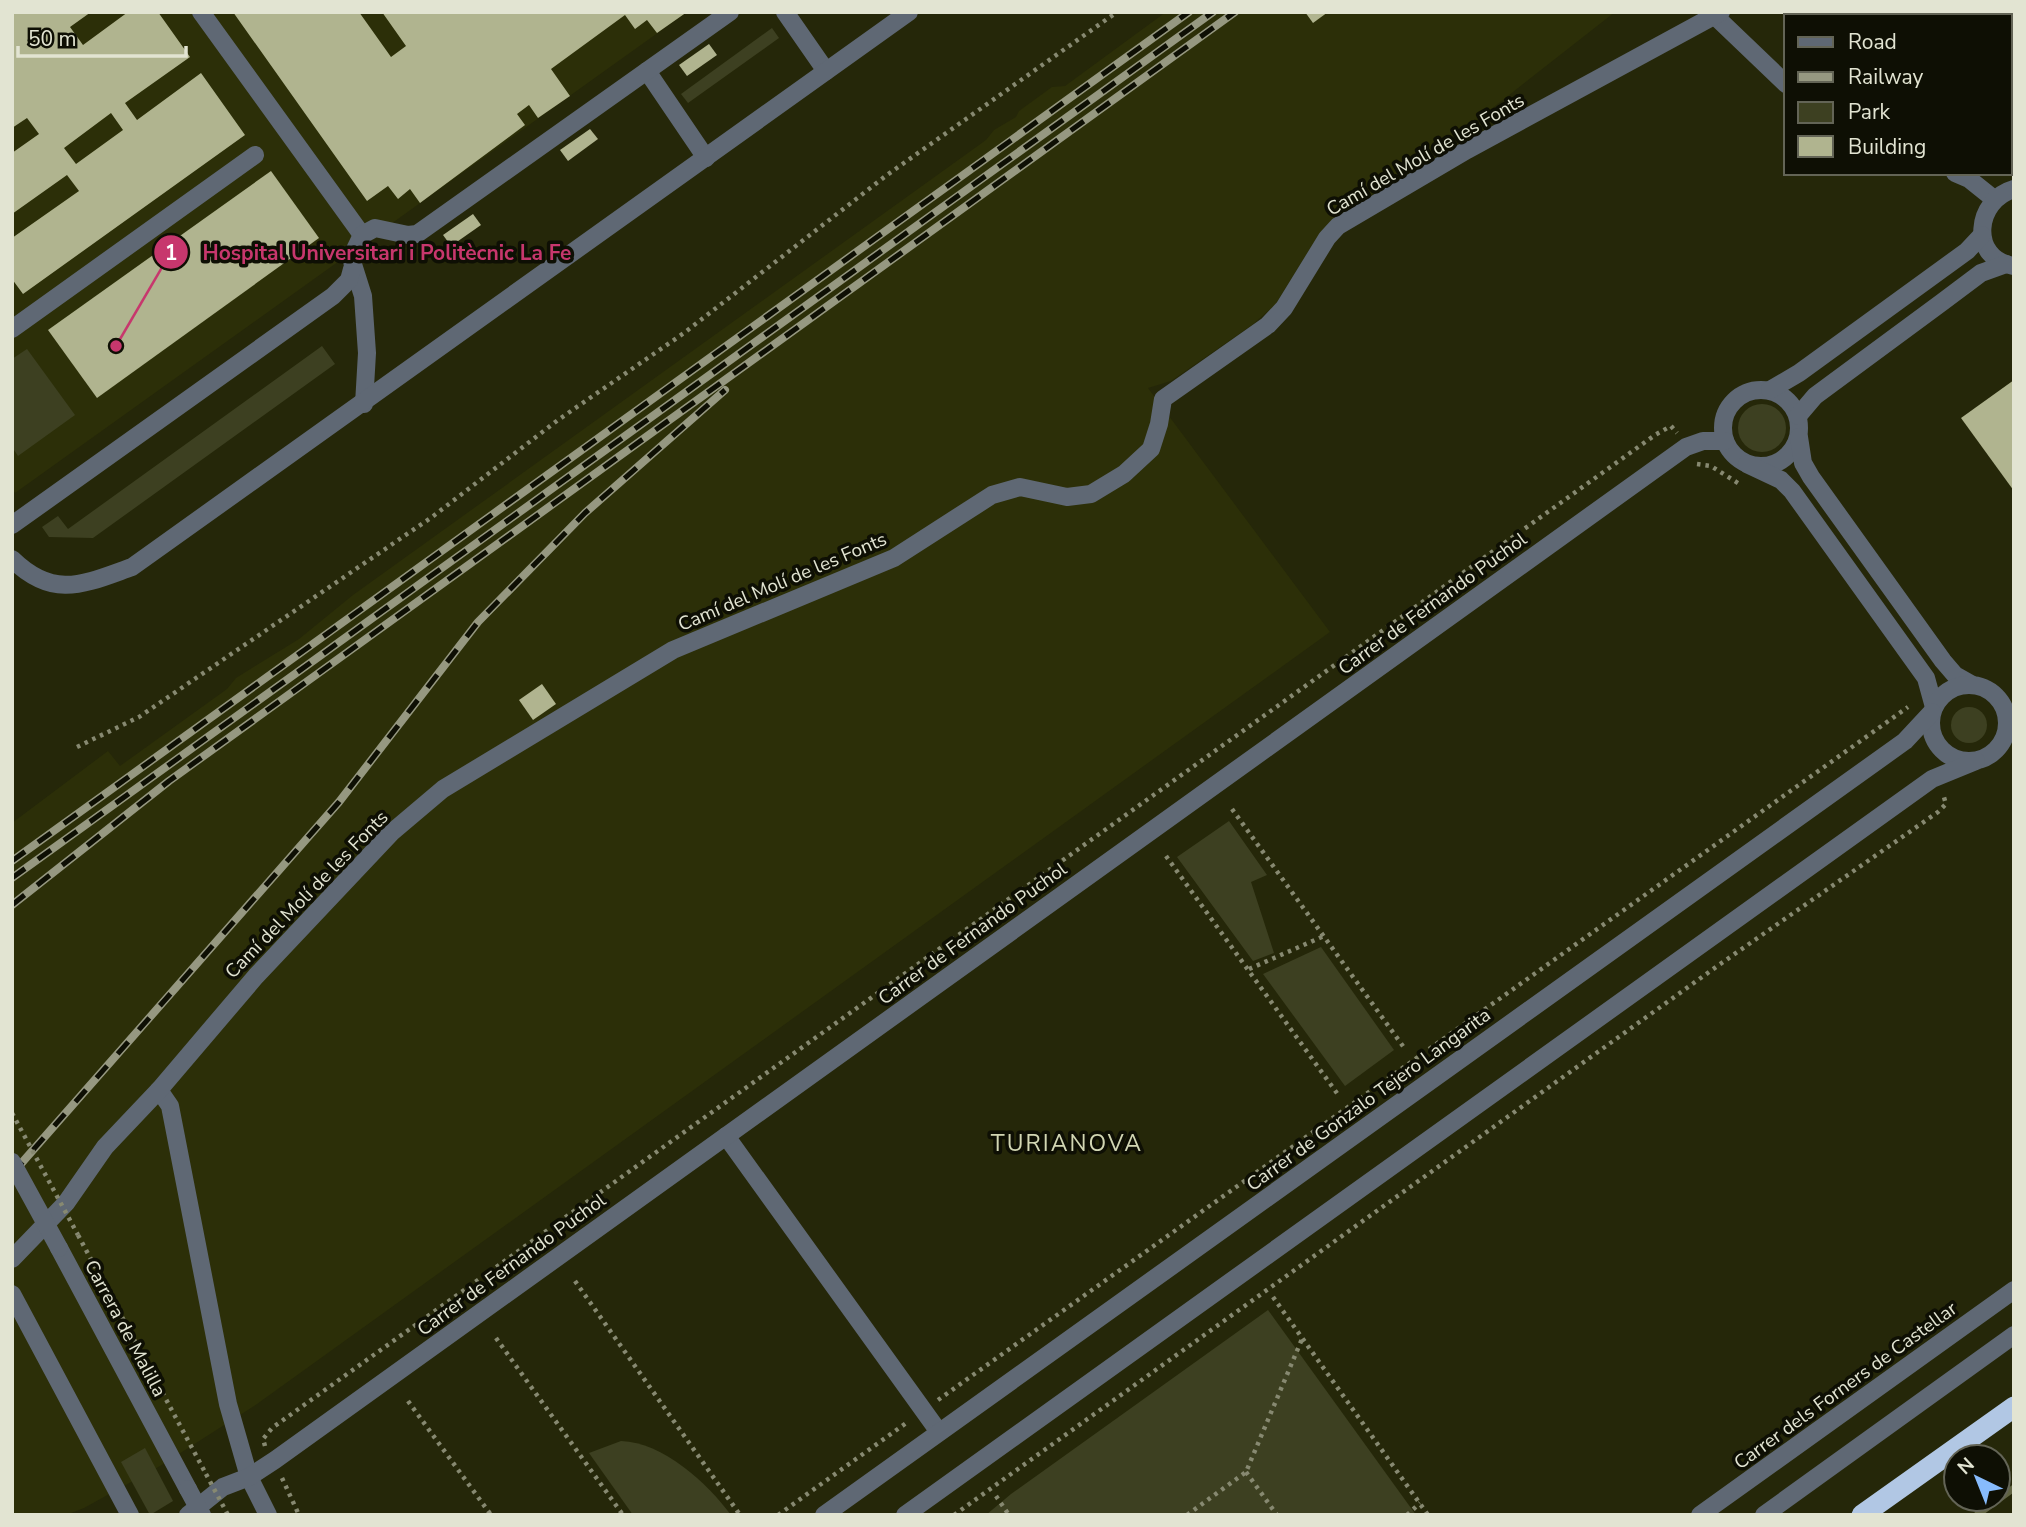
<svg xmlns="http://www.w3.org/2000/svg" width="2026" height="1527" viewBox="0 0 2026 1527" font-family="'Nunito Sans',sans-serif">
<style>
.built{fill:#2c2f08}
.green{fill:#3d4021}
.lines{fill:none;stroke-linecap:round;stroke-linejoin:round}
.stream{stroke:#606341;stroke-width:7}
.building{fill:#b0b48f;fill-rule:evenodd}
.path{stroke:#878971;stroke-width:4.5;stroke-dasharray:3.5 5;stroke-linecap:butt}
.minor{stroke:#5f6874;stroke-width:18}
.highway{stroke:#b1c7e4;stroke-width:21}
.rail-casing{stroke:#969881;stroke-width:8}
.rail{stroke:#0e0f04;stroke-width:5;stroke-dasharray:16;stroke-linecap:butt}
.path-bridge{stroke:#878971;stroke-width:4.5;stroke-dasharray:3.5 5;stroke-linecap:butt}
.minor-bridge{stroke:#5f6874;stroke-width:18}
.labels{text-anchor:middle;stroke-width:7;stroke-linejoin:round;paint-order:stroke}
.street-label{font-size:19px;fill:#e2e4d2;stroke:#0e0f04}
.quarter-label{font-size:23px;letter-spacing:2px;fill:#d2d6b3;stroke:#0e0f04}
.leader{fill:none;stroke:#c7376d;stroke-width:2.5}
.callout-dot{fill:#c7376d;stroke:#0e0f04;stroke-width:2.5}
.mark-label{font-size:21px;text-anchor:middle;font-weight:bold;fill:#fff}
.callout-label{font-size:21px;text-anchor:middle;font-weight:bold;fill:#c7376d;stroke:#0e0f04;stroke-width:7;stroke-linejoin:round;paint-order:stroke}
</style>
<rect width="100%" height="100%" fill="#252709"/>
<g class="built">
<path d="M12 12H687L15 493 12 488Z"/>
<path d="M1166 12H1615L1439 150 1333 220 1314 242 1275 305 1252 325 1171 381 1148 388 1330 632 257 1404 160 1466 84 1508 66 1515H12V823L108 751 120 766 227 689 236 678 299 639 353 595 986 140 994 130 1016 117 1019 111 1052 87 1065 86Z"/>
</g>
<g class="green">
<path d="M772 28 779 38 688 103 681 94Z"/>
<path d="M322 346 335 364 93 538 49 537 42 527 58 516 68 529Z"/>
<path d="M27 349 75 415 18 456 12 447V359Z"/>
<circle cx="1762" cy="428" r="24"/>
<circle cx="1969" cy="725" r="18"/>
<path d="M1229 821 1267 875 1251 882 1274 953 1253 961 1177 857Z"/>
<path d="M1321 947 1394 1050 1345 1086 1263 974Z"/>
<path d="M1268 1310 1416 1515H986L1011 1494Z"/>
<path d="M621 1441C663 1442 707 1483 731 1515H633L589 1453Z"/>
<path d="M145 1448 173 1501 150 1515 121 1462Z"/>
</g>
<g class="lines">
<path class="stream" d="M1977 1515 2014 1488"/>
</g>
<g class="building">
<path d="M12 12H91L70 27 83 45 128 12H158L190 57 125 103 137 120 201 73 245 135 23 294 12 279V238L79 191 67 175 12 214V153L39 134 27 118 12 128ZM111 113 123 130 76 164 64 148Z"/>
<path d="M233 12H359L391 57 406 46 382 12H687L657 33 647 20 635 29 625 15 551 69 570 96 538 118 529 105 517 114 525 125 420 203 410 189 398 199 388 186 367 201Z"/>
<path d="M1305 12H1328L1313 23Z"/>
<path d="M709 44 717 55 687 76 679 65Z"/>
<path d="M590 129 598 139 568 161 560 150Z"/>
<path d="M271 171 319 238 97 398 48 330Z"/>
<path d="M473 214 481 225 451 246 443 235Z"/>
<path d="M2014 380V491L1961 418Z"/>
<path d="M542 684 556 704 533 720 519 700Z"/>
</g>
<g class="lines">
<g class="path">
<path d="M1697 464 1711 466 1741 485"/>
<path d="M77 747 139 717 432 517 558 420 684 333 887 175 1117 12"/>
<path d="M1232 809 1405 1049"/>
<path d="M1166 856 1339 1096"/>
<path d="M1249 969 1324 936"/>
<path d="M78 1235 206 1474"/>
<path d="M575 1281 740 1515"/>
<path d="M1273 1297 1428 1515"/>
<path d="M496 1338 623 1515"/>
<path d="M938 1400 1908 707"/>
<path d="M408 1401 491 1515"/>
<path d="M265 1446 263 1439 272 1428 1655 435 1671 426 1677 433"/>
<path d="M1246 1472 1277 1515"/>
<path d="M282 1478 299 1515"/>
<path d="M996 1496 1009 1515"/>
<path d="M778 1515 909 1421"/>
<path d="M954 1515 1716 967 1938 812 1946 804 1943 794"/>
<path d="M1187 1515 1246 1472 1302 1339"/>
<path d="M1407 1515 1420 1503"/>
</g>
<g class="minor">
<path d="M201 12 362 235"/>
<path d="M785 12 826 71"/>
<path d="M1716 17 1786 84"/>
<path d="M647 71 706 158"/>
<path d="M1955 173 1969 179 1994 199"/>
<path d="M2013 266C1969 258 1975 200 2014 189"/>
<path d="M12 329 255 155"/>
<circle cx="1761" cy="428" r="38"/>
<path d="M1770 390 1799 373 1967 251 1982 235"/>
<path d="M364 404 367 353 363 296 351 258 362 235 375 228 408 235 417 234 730 12"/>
<path d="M1798 416 1815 396 1941 303 1981 273 2006 264"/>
<path d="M1799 437 1803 463 1811 477 1943 661 1955 675 1971 684"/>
<path d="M1747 464 1781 480 1792 491 1926 678 1934 707"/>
<path d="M12 525 333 296 349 280 352 269"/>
<path d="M12 559C54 600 84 584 132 567L909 12"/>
<circle cx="1969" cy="723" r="38"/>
<path d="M159 1090 170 1106 228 1404 249 1477 268 1515"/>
<path d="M726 1136 939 1432"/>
<path d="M59 1248 188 1489"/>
<path d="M12 1259 66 1203 105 1147 159 1090 256 976 391 833 443 789 673 650 894 558 992 495 1020 487 1067 497 1091 494 1124 474 1151 449 1159 424 1163 399 1268 325 1284 308 1327 238 1338 226 1467 150 1721 12"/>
<path d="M12 1294 130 1515"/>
<path d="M188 1515 223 1487 249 1477 275 1460 1686 447 1703 441H1725"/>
<path d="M824 1515 1905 741 1932 712"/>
<path d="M905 1515 1932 779 1976 761"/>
<path d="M1700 1515 2014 1290"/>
<path d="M1764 1515 2014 1335"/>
</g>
<path class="highway" d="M1862 1515 2014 1407"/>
<defs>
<g id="rail">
<path d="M12 861 1189 12"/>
<path d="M12 878 1213 12"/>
<path d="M12 905 169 781 1235 12"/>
<path d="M12 1174 339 802 478 622 585 513 725 390"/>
</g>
</defs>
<use href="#rail" class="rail-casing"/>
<use href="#rail" class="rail"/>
<g class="path-bridge">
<path d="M12 1113 78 1235"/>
<path d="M206 1474 228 1515"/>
</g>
<g class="minor-bridge">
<path d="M12 1162 59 1248"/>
<path d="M188 1489 202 1515"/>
</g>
</g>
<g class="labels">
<g class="street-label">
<text transform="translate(1425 154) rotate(-30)" y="7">Camí del Molí de les Fonts</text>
<text transform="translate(782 581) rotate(-23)" y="7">Camí del Molí de les Fonts</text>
<text transform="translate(1432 603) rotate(-36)" y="7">Carrer de Fernando Puchol</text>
<text transform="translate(306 894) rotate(-46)" y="7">Camí del Molí de les Fonts</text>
<text transform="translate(972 933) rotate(-36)" y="7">Carrer de Fernando Puchol</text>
<text transform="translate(1368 1099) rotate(-36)" y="7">Carrer de Gonzalo Tejero Langarita</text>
<text transform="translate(511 1264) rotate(-36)" y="7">Carrer de Fernando Puchol</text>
<text transform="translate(126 1328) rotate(62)" y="7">Carrera de Malilla</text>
<text transform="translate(1845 1385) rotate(-36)" y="7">Carrer dels Forners de Castellar</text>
</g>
<g class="quarter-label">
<text x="1067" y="1151">TURIANOVA</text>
</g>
</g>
<path class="leader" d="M116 346L171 252"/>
<g class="callout-dot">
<circle cx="116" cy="346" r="7"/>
<circle cx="171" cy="252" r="18"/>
</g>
<g class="mark-label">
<text x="171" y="260">1</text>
</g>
<g class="callout-label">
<text x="387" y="260">Hospital Universitari i Politècnic La Fe</text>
</g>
<rect width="2026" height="1527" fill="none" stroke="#e2e4d2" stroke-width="28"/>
<rect x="1784" y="14" width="228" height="161" fill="#0e0f04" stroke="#636456" stroke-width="2"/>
<rect x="1798" y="37" width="35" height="10" fill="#5f6874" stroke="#636456" stroke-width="2"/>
<text x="1848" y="49" font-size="21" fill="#e2e4d2">Road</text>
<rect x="1798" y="72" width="35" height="10" fill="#969881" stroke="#636456" stroke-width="2"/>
<text x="1848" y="84" font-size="21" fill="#e2e4d2">Railway</text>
<rect x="1798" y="102" width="35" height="21" fill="#3d4021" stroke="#636456" stroke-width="2"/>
<text x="1848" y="119" font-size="21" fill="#e2e4d2">Park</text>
<rect x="1798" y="136" width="35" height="21" fill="#b0b48f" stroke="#636456" stroke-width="2"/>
<text x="1848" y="154" font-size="21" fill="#e2e4d2">Building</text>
<g transform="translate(1977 1478) rotate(317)"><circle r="33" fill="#0e0f04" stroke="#636456" stroke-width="2"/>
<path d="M0-5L12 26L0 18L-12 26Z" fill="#87bbfc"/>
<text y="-10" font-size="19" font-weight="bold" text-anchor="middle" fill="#e2e4d2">N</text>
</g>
<path d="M18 46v10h168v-10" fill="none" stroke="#e2e4d2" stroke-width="3.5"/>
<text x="28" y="46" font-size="21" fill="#e2e4d2" stroke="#0e0f04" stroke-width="5" paint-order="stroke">50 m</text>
</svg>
